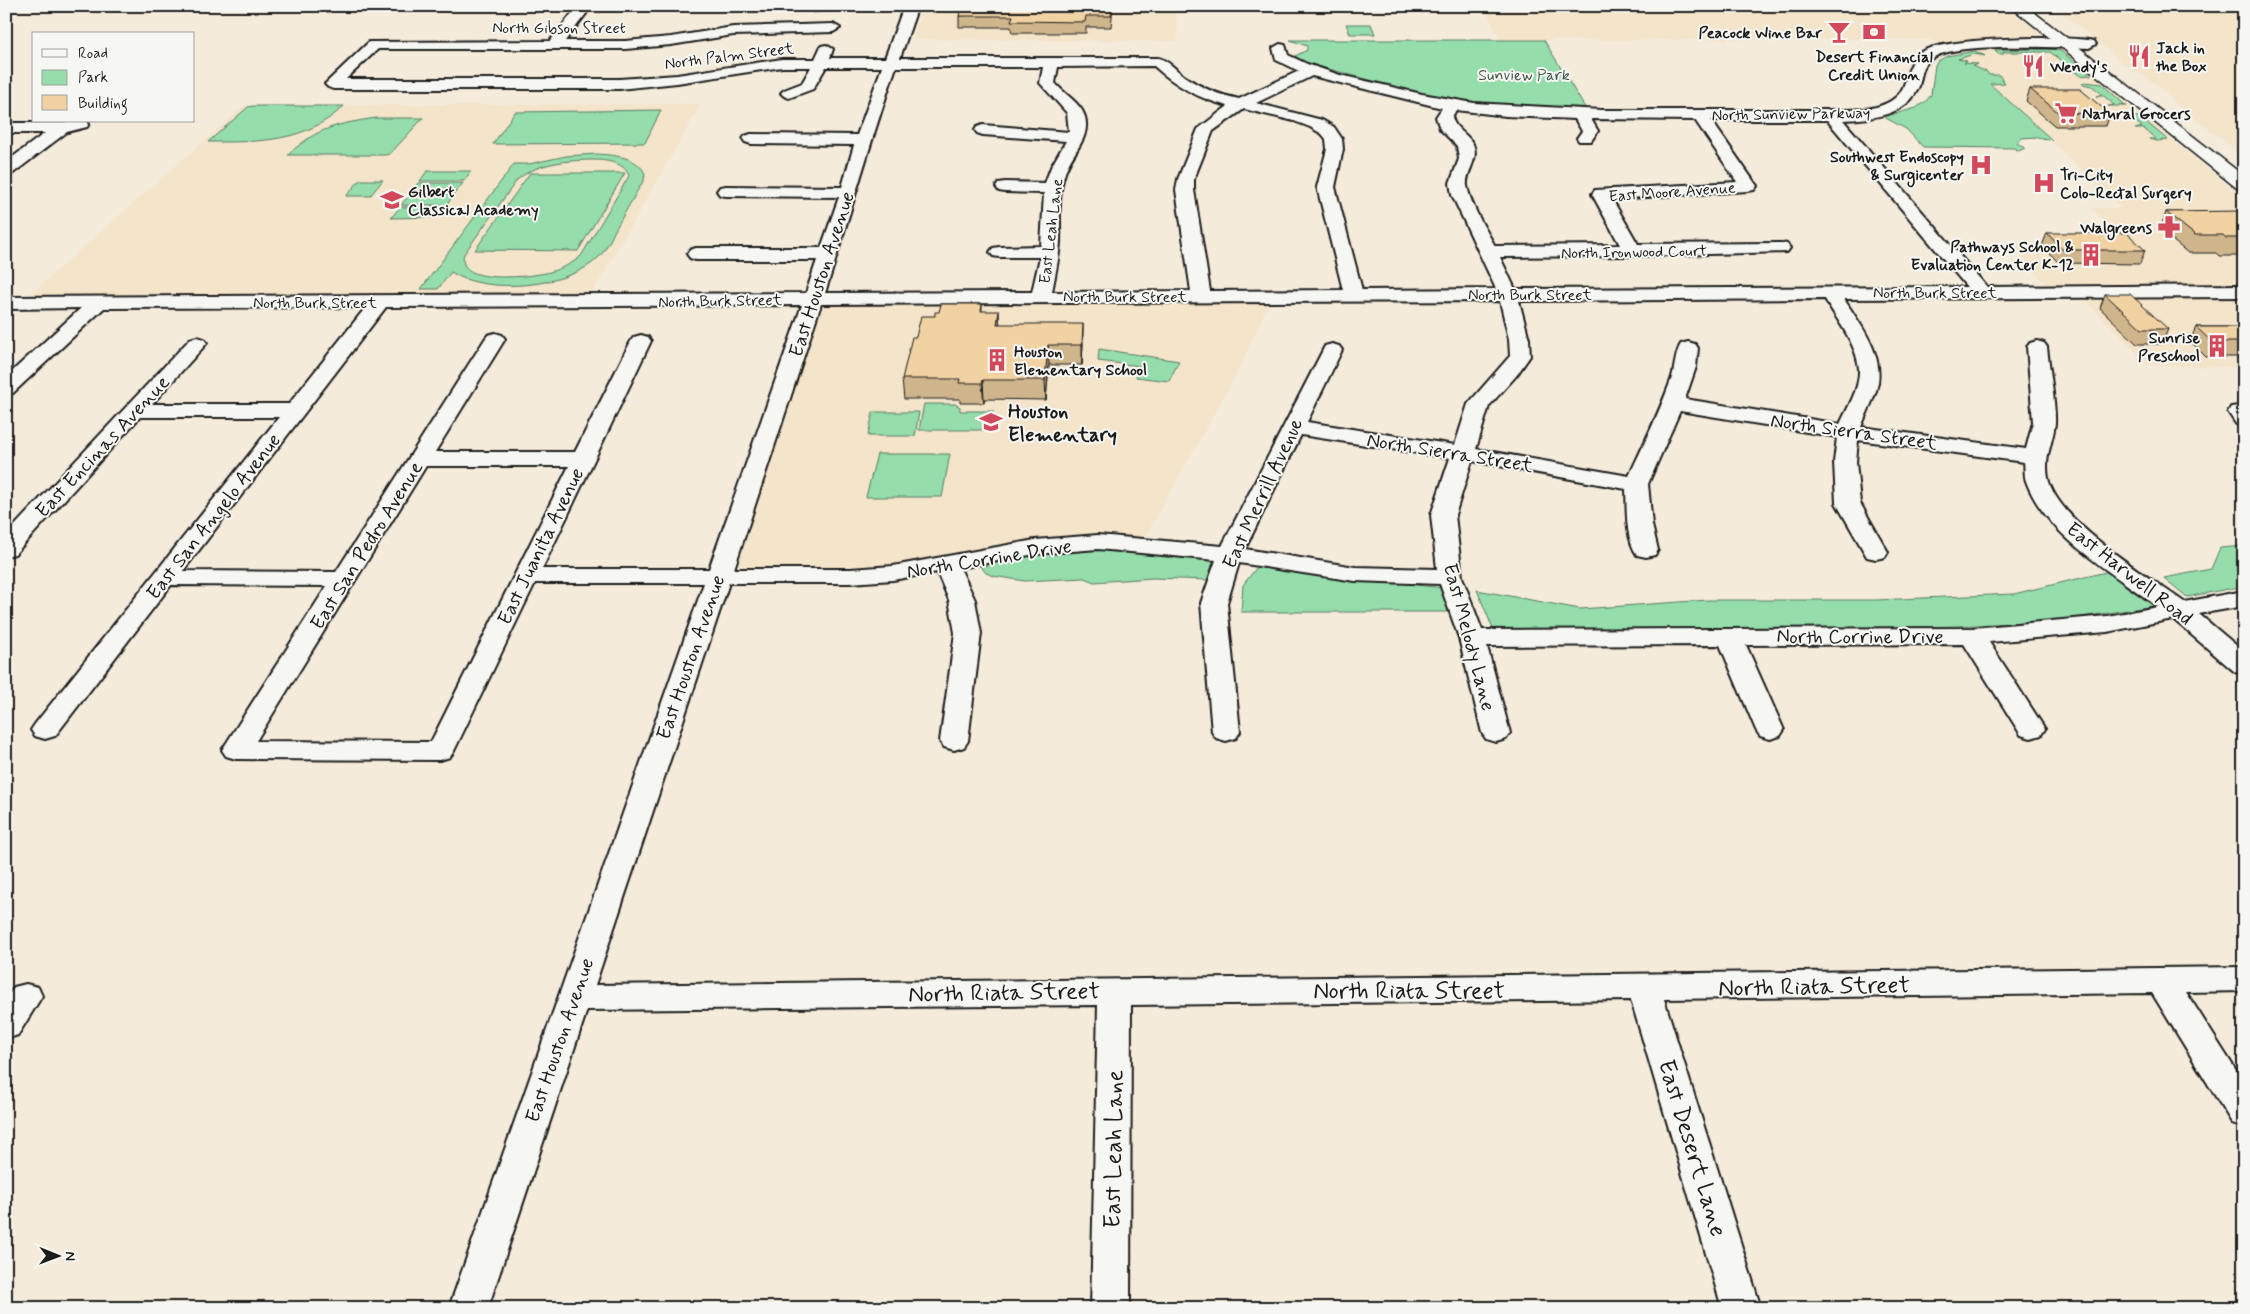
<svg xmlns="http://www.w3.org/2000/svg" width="2250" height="1314" viewBox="0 0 2250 1314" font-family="Mynerve,sans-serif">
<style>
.built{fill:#f3e4ca}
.green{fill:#95ddab;stroke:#587c64;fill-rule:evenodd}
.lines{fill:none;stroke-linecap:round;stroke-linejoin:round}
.minor-casing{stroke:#1c1c1c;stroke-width:4}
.major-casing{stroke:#1c1c1c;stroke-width:3}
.minor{fill:#f6f6f2;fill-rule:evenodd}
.major{fill:#f6f6f2;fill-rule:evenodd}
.wall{fill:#cfb58c;stroke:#1c1c1c}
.shaded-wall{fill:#a99372;stroke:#1c1c1c}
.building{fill:#f1d2a3;stroke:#1c1c1c}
.labels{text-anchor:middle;stroke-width:4;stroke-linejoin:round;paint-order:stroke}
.far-street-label{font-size:16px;fill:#1c1c1c;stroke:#f6f6f2}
.far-poi-label{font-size:16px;font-weight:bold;fill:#1c1c1c;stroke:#f6f6f2;text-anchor:start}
.far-park-label{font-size:16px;fill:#405647;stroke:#f6f6f2}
.street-label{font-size:20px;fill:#1c1c1c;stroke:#f6f6f2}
.poi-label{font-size:20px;font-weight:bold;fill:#1c1c1c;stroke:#f6f6f2;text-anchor:start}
.near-street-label{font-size:24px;fill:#1c1c1c;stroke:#f6f6f2}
</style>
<rect width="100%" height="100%" fill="#f4ebda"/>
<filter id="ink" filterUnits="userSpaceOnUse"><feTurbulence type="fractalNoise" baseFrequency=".02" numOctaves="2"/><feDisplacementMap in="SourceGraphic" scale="10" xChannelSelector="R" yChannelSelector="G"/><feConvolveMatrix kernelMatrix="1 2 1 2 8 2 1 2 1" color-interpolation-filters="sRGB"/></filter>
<g filter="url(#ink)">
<g class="built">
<path d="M923 6H1175L1178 41 913 39Z"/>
<path d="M1484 6H2003L2047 38 1976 40 1937 45 1929 39 1500 40Z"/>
<path d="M2054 6H2244V156L2177 105 2160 87 2124 64Z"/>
<path d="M1996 48H2054L2064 51 2244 199V367L2148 365 2076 291H2052L2009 242H2126L2091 208H2122L1971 65 1947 56 1968 51Z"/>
<path d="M701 104 592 293 27 297 244 106Z"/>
<path d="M1272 295 1239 369 1140 546 1098 542 945 562 746 578 722 566 813 299Z"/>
</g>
<g class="green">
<path d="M738 6H900L898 10H847L813 13V10H736Z"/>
<path d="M1346 24H1371L1375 34H1350Z"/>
<path d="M1290 40H1544L1587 111 1458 101 1437 98 1306 63 1295 56 1307 50V46Z"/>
<path d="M2052 49 2061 51 2091 75 2080 76 2050 52H2003L2004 54H1998L1994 50Z"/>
<path d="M1975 51 1985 56 1974 54 1958 59 1967 61 1964 63 1978 64 1972 66 1987 72 1989 75H1999L2005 83 1990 84 2052 140 2037 137 2021 138 2017 143 2025 148 2019 151 2014 148 1923 147 1906 129 1884 117 1916 108 1926 101 1931 95 1935 65 1938 61 1947 56Z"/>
<path d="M2085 82 2102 84 2124 104 2120 105 2127 106H2108L2114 105 2104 96H2096L2102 94 2092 86 2082 84Z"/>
<path d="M253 106H344C305 143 259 142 208 142L248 107Z"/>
<path d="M661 110 645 143 493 144 515 112Z"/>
<path d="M2122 117H2140L2168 140 2157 141 2149 139H2156L2144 129H2135L2142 127 2131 118Z"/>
<path d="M376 118H423L390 154 385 155H288C317 127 338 124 376 118Z"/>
<path d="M596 154C612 155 638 156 645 174L644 180C634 196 625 213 615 230 611 239 606 249 600 256 571 288 485 295 451 272L438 289H421L514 164H529L566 156ZM570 161C587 160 623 156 629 176L581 256C572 264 562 268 550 272 535 276 454 287 464 254L517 180C532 167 551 163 570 161Z"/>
<path d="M427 171H471L464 181H420Z"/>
<path d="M530 173H625L578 251 475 250Z"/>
<path d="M360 180H383L370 196H346Z"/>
<path d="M418 183H463L455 193 410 194Z"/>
<path d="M454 194 447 205H401L409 195Z"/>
<path d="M445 206 437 217 391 218 400 207Z"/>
<path d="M1099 349 1179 361 1169 381 1136 377 1140 366 1098 361Z"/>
<path d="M924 404H955L960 407V411H993L991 430H919Z"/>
<path d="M873 412H919L915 436H868Z"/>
<path d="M877 454H950L942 497H866Z"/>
<path d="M2244 546V586L2187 597 2164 578 2211 569 2220 548Z"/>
<path d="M1096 550H1156L1215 556 1207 580 1153 578 1094 582 1084 578 1025 581 993 576 986 573 981 567 1022 556Z"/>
<path d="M1257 567 1443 588 1453 612H1241L1243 585Z"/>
<path d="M2110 571 2160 605 2062 620 1958 626 1824 629H1493L1477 590 1580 609 1708 600H1876L2014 594Z"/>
</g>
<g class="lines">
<defs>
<g id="minor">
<path d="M578 6H592L565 41H625L671 37 733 27 833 24 840 28 833 32 733 35 671 45 625 49H378L346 79H619L677 75 782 59H815L821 46 826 45 833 49 830 58H885L904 6H918L900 58H1158C1168 60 1176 70 1184 76 1201 88 1219 95 1239 99L1299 71 1276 60 1273 48 1280 44 1285 45 1288 55 1307 64 1340 75 1422 94 1474 103 1602 110H1845C1865 110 1896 108 1904 85 1908 73 1910 61 1921 52 1941 38 2068 35 2094 41L2096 44 2089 48C2055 48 1961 42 1934 57 1922 63 1922 75 1919 86 1908 116 1870 119 1843 120L1987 287 2244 285V297L1844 299C1861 326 1887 357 1876 391 1872 403 1866 415 1861 427L2026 449 2033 422 2027 347 2030 343 2037 341 2044 343 2047 347C2049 367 2056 404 2055 423 2053 443 2044 456 2048 478 2057 522 2148 576 2184 602L2244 591V606L2199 614 2244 652V674L2235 672 2173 619 2107 632 1989 642 2045 729 2041 735 2031 738 2021 735 1964 644 1746 645 1784 730 1780 736 1770 739 1760 736 1756 730 1720 645 1487 646 1510 733 1506 739 1496 742 1486 739 1482 733 1459 638 1440 584 1355 581 1239 563 1227 603 1240 732 1236 738 1226 741 1216 738 1212 732 1201 603 1216 560 1098 549 1035 554 960 568 975 600 981 633 968 741 964 747 954 750 944 747 940 741 955 633 949 600 937 572 893 580 850 583H729L595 985 2244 967V991L2186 992 2244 1083V1127L2232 1123 2152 993 1664 999 1761 1308H1722L1631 1000 1131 1005 1130 1308H1091L1098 1005 587 1010 488 1308H449L704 583H535L454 751 450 757 440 760 236 759 226 756 222 750 327 586 171 585 55 736 45 739 35 736 31 730 35 724 279 417H140L15 554 6 556V535L190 339 197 337 204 339 207 343 152 404H289L366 307 104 308 13 393 6 395V377L81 308 6 309V297L806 293 817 260H696L690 258 687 254 690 250 696 248H821L839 197 726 196 720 195 717 191 720 187 726 186 842 187 854 145 751 144 745 142 743 139 745 136 751 134 857 135 882 67H826L813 89 789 98 784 96 781 93 784 90 802 83 811 67H782L677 83 619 89H333L328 87 325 84 369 42 550 41ZM1154 66C1176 86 1199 99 1228 106L1198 129 1178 179 1176 190 1191 291 1052 292C1055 275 1059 259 1060 242 1061 219 1057 195 1065 173 1071 153 1091 139 1085 117 1081 103 1064 94 1055 83L1058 67ZM896 67H1043L1040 83 1067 113 1069 132 983 125 977 127 975 130 977 133 983 135 1066 141 1051 167 1045 183 1005 182 999 183 996 187 999 191 1005 192 1044 193 1041 246 999 247 993 248 990 252 993 256 999 257H1040L1032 292 825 293C849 218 870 142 896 67ZM1312 76 1442 108 1436 117 1440 129 1457 146 1459 159 1450 183 1452 195 1496 289 1362 290 1335 187 1343 149 1342 139 1334 127 1322 120 1256 103ZM1244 109 1294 121 1310 127 1322 134 1326 139 1327 149 1317 187 1343 290 1210 291 1194 190V179L1213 131ZM1456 110 1506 116 1575 119 1582 131 1577 138 1579 141H1591L1598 131 1591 119 1695 120 1737 182 1595 190 1592 194 1620 245 1495 246C1485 228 1471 206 1467 186 1465 171 1480 160 1473 144 1467 133 1455 130 1452 117ZM1711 120H1827L1967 287 1515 289 1500 257 1633 256 1787 252 1790 248 1787 244 1781 243 1638 244 1612 199 1748 191 1754 190 1757 186ZM1825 299C1837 320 1857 344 1859 369 1860 388 1848 407 1840 424L1685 399 1696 367 1698 348 1695 344 1688 342 1681 344C1675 352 1675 370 1671 380 1659 413 1644 444 1629 476L1476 449 1489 406 1516 376 1530 356 1529 339 1519 301ZM1500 301 1509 339 1510 356 1468 404 1455 445 1307 422 1342 350 1339 346 1332 344 1325 346 1222 546 1098 535 1035 540 893 566 850 569H734L821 304ZM802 305 709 569H542L651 341 648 337 641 335 634 337 631 341 575 452H435L505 339 502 335 495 333 488 335 485 339 336 572 183 571 386 307ZM1680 411 1837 437 1834 462 1836 503 1867 557 1876 559 1885 557 1888 552 1860 503 1856 462 1858 440 2024 462C2025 468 2024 476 2026 481 2046 536 2113 573 2158 607L2107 616 1972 628 1482 630 1462 577 1455 515 1472 461 1626 489C1627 509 1625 538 1637 555L1646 557 1655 555 1658 550 1652 525 1648 484ZM1301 435 1450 458 1431 515 1437 569 1355 567 1245 549ZM426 466H569L431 742 256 741Z"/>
<path d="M71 121H87L89 124 87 127 67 132 12 174 6 175V162L45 133H6V123H62Z"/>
<path d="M2239 406 2244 407V425L2236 424 2228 412 2231 407Z"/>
<path d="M26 984 38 987 42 996 18 1035 6 1039V999L14 987Z"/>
</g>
<path id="major" d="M2010 6H2026L2244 176V190L2238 189Z"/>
</defs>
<use href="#minor" class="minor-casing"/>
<use href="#major" class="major-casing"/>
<use href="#minor" class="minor"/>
<use href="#major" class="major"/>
</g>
<g class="wall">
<path d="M1113 6 1111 27H1086V33H1012L1011 27H959V16Z"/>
<path d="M2030 89 2110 114 2106 126H2055L2026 101Z"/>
<path d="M2166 212 2244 213V256H2219L2216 253H2188L2160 230Z"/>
<path d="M2047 233 2145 250 2140 264 2059 263 2042 246Z"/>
<path d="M2105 294 2168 329 2162 344H2137L2100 308Z"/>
<path d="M982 304V311L999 324 1083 343 1082 365H1049L1046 400 984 399V403H960V399H904L902 379 916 337 939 312Z"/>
<path d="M2196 327H2244V357H2206L2190 341Z"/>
</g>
<g class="shaded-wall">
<path d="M999 311 1000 330 997 324Z"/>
<path d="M1083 324V343L1082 365V345Z"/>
<path d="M1048 345 1049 365 1046 400 1045 380Z"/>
<path d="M983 380 984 399V403L982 383Z"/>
</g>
<g class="building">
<path d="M961 6H1112L1111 16H1086L1085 22 1011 21 1013 16H959Z"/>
<path d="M2030 89H2080L2110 114 2059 113Z"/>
<path d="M2242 211 2244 213V238H2226L2223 235H2195L2166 212Z"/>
<path d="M2047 233H2127L2145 250H2063Z"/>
<path d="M2105 294H2130L2168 329H2142Z"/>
<path d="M941 304H982L981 311H999L997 324H1083L1082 345H1048L1045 380H983L982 383H959L960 379H902L912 337H916L921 316H935V312H939Z"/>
<path d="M2196 327H2244V342H2212Z"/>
</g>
</g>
<defs>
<symbol id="bar-bare" viewBox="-9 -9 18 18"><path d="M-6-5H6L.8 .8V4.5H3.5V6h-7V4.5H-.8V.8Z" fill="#d1495b" stroke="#f6f6f2" stroke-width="2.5" paint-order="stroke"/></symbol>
<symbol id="bank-bare" viewBox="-9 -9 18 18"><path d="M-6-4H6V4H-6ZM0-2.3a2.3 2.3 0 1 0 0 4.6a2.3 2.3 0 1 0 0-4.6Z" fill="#d1495b" stroke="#f6f6f2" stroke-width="2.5" paint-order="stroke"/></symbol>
<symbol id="restaurant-bare" viewBox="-9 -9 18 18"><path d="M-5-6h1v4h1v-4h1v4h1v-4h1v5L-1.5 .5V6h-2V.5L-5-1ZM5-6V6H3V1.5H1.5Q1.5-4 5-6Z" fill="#d1495b" stroke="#f6f6f2" stroke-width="2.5" paint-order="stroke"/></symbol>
<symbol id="supermarket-bare" viewBox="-9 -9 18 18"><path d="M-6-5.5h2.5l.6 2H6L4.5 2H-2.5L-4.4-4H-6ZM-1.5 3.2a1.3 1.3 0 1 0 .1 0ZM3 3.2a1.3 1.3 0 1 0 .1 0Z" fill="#d1495b" stroke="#f6f6f2" stroke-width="2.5" paint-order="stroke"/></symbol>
<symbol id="hospital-bare" viewBox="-9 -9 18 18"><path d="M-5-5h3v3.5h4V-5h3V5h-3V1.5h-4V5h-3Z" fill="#d1495b" stroke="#f6f6f2" stroke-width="2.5" paint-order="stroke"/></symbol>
<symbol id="school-bare" viewBox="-9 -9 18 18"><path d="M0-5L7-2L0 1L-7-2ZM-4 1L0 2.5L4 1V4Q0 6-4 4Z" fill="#d1495b" stroke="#f6f6f2" stroke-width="2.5" paint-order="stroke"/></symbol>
<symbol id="pharmacy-bare" viewBox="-9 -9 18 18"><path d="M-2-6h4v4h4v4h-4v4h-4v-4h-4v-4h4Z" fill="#d1495b" stroke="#f6f6f2" stroke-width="2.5" paint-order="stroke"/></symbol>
<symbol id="building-bare" viewBox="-9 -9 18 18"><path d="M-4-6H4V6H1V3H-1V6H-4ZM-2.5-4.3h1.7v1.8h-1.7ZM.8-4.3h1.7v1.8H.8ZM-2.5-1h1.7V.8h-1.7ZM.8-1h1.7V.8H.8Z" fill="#d1495b" stroke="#f6f6f2" stroke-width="2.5" paint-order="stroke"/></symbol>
</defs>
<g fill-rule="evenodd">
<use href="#bar-bare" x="1823" y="16" width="32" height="32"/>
<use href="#bank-bare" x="1858" y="16" width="32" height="32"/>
<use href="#restaurant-bare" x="2123" y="40" width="32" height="32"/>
<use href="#restaurant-bare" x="2017" y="50" width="32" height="32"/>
<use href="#supermarket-bare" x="2050" y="97" width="32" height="32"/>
<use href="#hospital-bare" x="1965" y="149" width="32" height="32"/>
<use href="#hospital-bare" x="2028" y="167" width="32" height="32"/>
<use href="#school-bare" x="376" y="184" width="32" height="32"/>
<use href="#pharmacy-bare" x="2153" y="211" width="32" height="32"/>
<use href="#building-bare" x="2075" y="239" width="32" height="32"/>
<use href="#building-bare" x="2201" y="330" width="32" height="32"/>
<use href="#building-bare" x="981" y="344" width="32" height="32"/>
<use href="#school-bare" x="975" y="406" width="32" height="32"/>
</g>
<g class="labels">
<g class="far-street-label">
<text x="559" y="33">North Gibson Street</text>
<text transform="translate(729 55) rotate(-7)" y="6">North Palm Street</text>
<text transform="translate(1791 113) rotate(-1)" y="6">North Sunview Parkway</text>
<text transform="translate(1672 191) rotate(-4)" y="6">East Moore Avenue</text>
<text transform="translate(1050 231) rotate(-83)" y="6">East Leah Lane</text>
<text transform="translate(1634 251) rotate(-1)" y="6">North Ironwood Court</text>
<text x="1935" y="298">North Burk Street</text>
<text x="1530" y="300">North Burk Street</text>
<text x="1125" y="302">North Burk Street</text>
<text transform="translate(720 300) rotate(-1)" y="6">North Burk Street</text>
<text x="315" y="308">North Burk Street</text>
</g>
<g class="far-poi-label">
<text x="1822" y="38" text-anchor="end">Peacock Wine Bar</text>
<text x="2156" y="53">Jack in<tspan x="2156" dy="18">the Box</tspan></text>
<text x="1874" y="62" text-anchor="middle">Desert Financial<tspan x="1874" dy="18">Credit Union</tspan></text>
<text x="2050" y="72">Wendy's</text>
<text x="2082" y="119">Natural Grocers</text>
<text x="1964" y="162" text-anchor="end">Southwest Endoscopy<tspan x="1964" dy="18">&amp; Surgicenter</tspan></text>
<text x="2060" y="180">Tri-City<tspan x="2060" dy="18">Colo-Rectal Surgery</tspan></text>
<text x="408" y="197">Gilbert<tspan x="408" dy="18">Classical Academy</tspan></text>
<text x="2152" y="233" text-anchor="end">Walgreens</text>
<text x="2074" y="252" text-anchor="end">Pathways School &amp;<tspan x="2074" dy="18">Evaluation Center K-12</tspan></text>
<text x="2200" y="343" text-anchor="end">Sunrise<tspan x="2200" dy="18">Preschool</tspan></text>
<text x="1014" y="357">Houston<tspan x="1014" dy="18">Elementary School</tspan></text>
</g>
<g class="far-park-label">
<text x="1524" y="80">Sunview Park</text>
</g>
<g class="street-label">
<text transform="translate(821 274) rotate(-72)" y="7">East Houston Avenue</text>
<text transform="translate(1854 431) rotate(8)" y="7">North Sierra Street</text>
<text transform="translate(102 446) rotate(-47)" y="7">East Encinas Avenue</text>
<text transform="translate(1450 452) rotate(9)" y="7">North Sierra Street</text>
<text transform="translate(1262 493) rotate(-65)" y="7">East Merrill Avenue</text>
<text transform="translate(213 516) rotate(-52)" y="7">East San Angelo Avenue</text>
<text transform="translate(366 545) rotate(-58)" y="7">East San Pedro Avenue</text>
<text transform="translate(540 546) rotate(-64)" y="7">East Juanita Avenue</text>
<text transform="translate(989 558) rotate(-9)" y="7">North Corrine Drive</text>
<text transform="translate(2130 573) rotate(38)" y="7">East Harwell Road</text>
<text x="1860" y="643">North Corrine Drive</text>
<text transform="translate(1470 637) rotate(75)" y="7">East Melody Lane</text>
<text transform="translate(690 657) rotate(-71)" y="7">East Houston Avenue</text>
<text transform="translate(559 1040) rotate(-71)" y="7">East Houston Avenue</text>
</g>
<g class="poi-label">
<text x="1008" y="418">Houston<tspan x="1008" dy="23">Elementary</tspan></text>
</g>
<g class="near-street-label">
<text transform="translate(1814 986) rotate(-1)" y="8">North Riata Street</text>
<text x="1409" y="998">North Riata Street</text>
<text transform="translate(1004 992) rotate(-1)" y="8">North Riata Street</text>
<text transform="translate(1693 1148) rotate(73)" y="8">East Desert Lane</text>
<text transform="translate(1113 1149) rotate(-89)" y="8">East Leah Lane</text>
</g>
</g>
<rect width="2250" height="1314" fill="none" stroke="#f6f6f2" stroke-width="25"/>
<rect x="12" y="12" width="2225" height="1289" fill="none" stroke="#1c1c1c" stroke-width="2" filter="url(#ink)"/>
<rect x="32" y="32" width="162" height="90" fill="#f6f6f2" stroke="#9f9f9c"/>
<rect x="42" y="49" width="25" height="8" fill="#f6f6f2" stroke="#9f9f9c"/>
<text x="78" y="58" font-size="15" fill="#1c1c1c">Road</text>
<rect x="42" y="70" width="25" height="15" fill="#95ddab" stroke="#9f9f9c"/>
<text x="78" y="82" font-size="15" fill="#1c1c1c">Park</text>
<rect x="42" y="95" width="25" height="15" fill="#f1d2a3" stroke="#9f9f9c"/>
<text x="78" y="108" font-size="15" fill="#1c1c1c">Building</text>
<g transform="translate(58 1256) rotate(91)" stroke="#f6f6f2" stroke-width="4" paint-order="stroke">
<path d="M0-4L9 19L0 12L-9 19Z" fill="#1c1c1c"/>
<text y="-8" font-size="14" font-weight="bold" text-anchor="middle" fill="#1c1c1c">N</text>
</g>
</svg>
